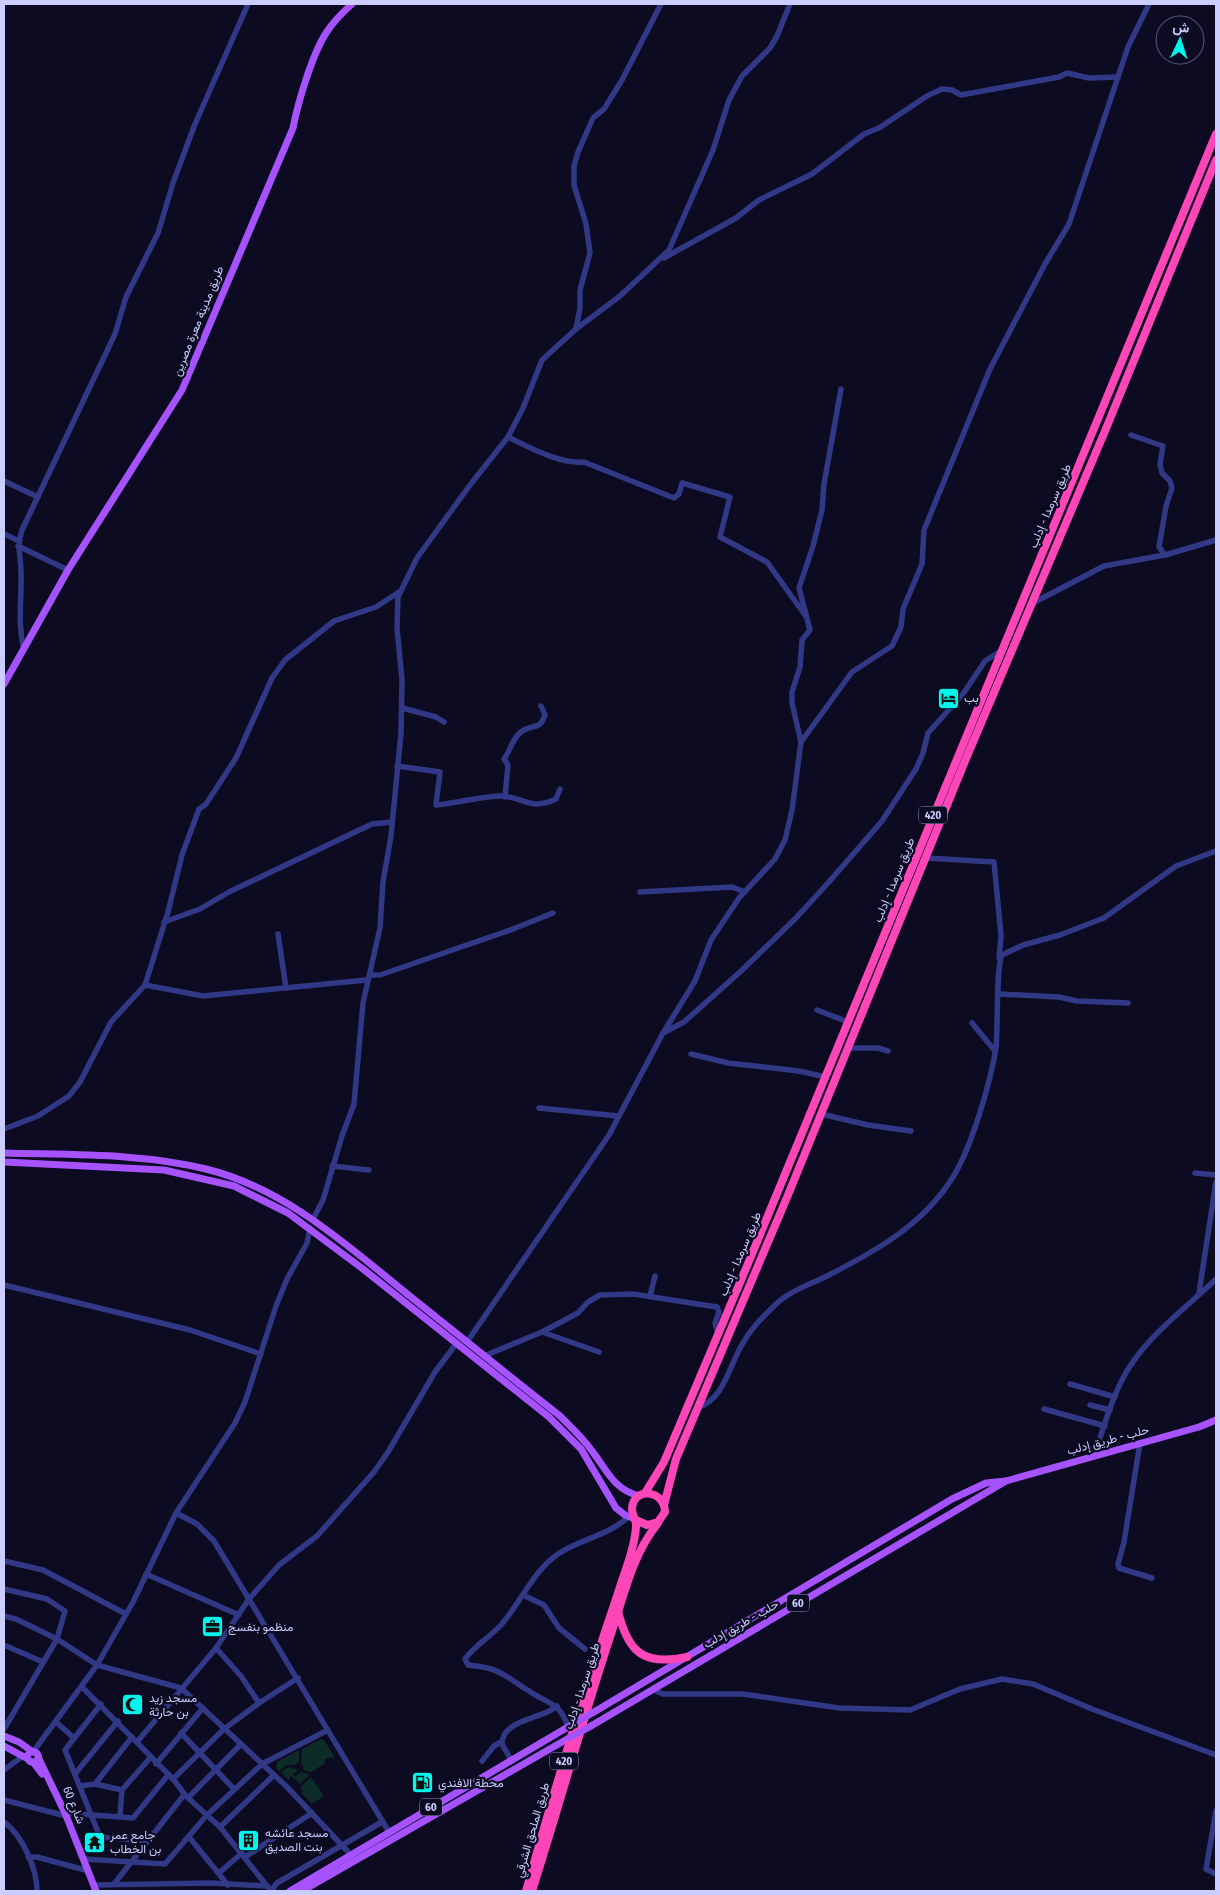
<svg xmlns="http://www.w3.org/2000/svg" width="1220" height="1895" viewBox="0 0 1220 1895" font-family="'Fira Sans Condensed',Vazirmatn,sans-serif">
<style>
.green{fill:#0d2c27}
.lines{fill:none;stroke-linecap:round;stroke-linejoin:round}
.minor{stroke:#313986;stroke-width:5.5}
.major{stroke:#a752ff;stroke-width:7}
.highway{stroke:#ff46b8;stroke-width:8}
.major-bridge{stroke:#a752ff;stroke-width:7}
.labels{text-anchor:middle;stroke-width:4.5;stroke-linejoin:round;paint-order:stroke}
.shield{fill:#0c0b22;stroke:#9293bd;stroke-width:1}
.shield-label{font-size:11px;font-weight:bold;fill:#cbcdff}
.street-label{font-size:12px;fill:#cbcdff;stroke:#0c0b22}
.poi-label{font-size:12px;fill:#cbcdff;stroke:#0c0b22;text-anchor:start}
</style>
<rect width="100%" height="100%" fill="#0c0b22"/>
<g class="green">
<path d="M320 1739 324 1740 334 1756 333 1759 331 1757 325 1759 324 1764 311 1772 304 1770 301 1762 302 1749Z"/>
<path d="M299 1750V1762L295 1765H287L279 1771 276 1768 277 1762Z"/>
<path d="M288 1767 296 1769 297 1772 293 1774 295 1777 301 1772 310 1775 300 1784 290 1775 289 1780 281 1772Z"/>
<path d="M311 1777 324 1796 312 1804 301 1793 303 1791 300 1788Z"/>
</g>
<g class="lines">
<g class="minor">
<path d="M664 258 736 218 759 200 812 174 864 134 879 128 927 96 942 89 952 90 961 95 1059 77 1067 73 1089 78 1118 77"/>
<path d="M576 329 580 308V290L590 253 586 224 574 185V166L578 152 593 118 604 109 622 80 661 4"/>
<path d="M1131 435 1163 446 1160 464 1162 473 1170 481 1172 488 1166 506 1159 547 1165 555"/>
<path d="M508 437C531 448 559 464 584 462L674 498 679 494 682 483 730 497 720 537 767 562 805 615"/>
<path d="M4 481 38 497"/>
<path d="M4 534 19 541"/>
<path d="M18 546 68 570"/>
<path d="M1031 604 1104 566 1165 555 1216 540"/>
<path d="M24 650C17 621 22 600 21 572 21 552 16 551 22 530L115 334 126 297 158 233 173 183 195 124 248 4"/>
<path d="M402 708 436 717 444 722"/>
<path d="M801 742 792 703V692L800 667 802 640 810 630 799 588 813 546 822 510 824 484 841 389"/>
<path d="M397 766 440 772 436 805C457 803 478 797 499 796 522 795 528 812 556 799L560 789"/>
<path d="M505 797 508 765 504 759C511 750 511 740 521 732 532 723 539 732 545 715L541 706"/>
<path d="M926 858 994 862 1001 936 999 958"/>
<path d="M640 892 732 887 745 892"/>
<path d="M164 922 200 909 229 892 372 824 392 822"/>
<path d="M278 934 286 988"/>
<path d="M370 975H380L513 929 553 913"/>
<path d="M145 985 203 996 367 980"/>
<path d="M999 994 1059 997 1077 1001 1128 1003"/>
<path d="M817 1010 848 1022"/>
<path d="M972 1023 995 1051"/>
<path d="M663 1033 684 1022 740 972 795 919 828 883 882 821 916 769 923 753 928 733 963 694 985 661 1002 650"/>
<path d="M848 1048H878L888 1051"/>
<path d="M691 1054 728 1063 799 1071 826 1077"/>
<path d="M539 1108 618 1116"/>
<path d="M821 1114 868 1125 911 1131"/>
<path d="M4 1129 38 1116 69 1096 80 1082 111 1022 145 985 168 912 182 855 199 809 206 804 236 758 272 678 285 660 334 621 376 607 399 592"/>
<path d="M332 1166 369 1170"/>
<path d="M1195 1173 1216 1175"/>
<path d="M313 1219 323 1200 342 1136 354 1104 363 1003 380 928 383 882 391 836 401 733 402 680 397 628 398 597 417 558 470 485 508 437 523 408 542 360 576 329 620 296 669 250 713 150 729 100 742 76 770 48 777 36 790 4"/>
<path d="M4 1285 190 1330 261 1354"/>
<path d="M1199 1293 1216 1182"/>
<path d="M650 1296 655 1276"/>
<path d="M542 1332 578 1313 588 1302 600 1295 633 1294 717 1307 719 1312 715 1323 718 1334"/>
<path d="M467 1342 609 1135 663 1033 695 981 711 940 739 898 775 859 785 840 792 810 801 742 852 672 892 646 901 627 903 609 922 564 924 530 990 369 1045 264 1069 224 1128 47 1149 4"/>
<path d="M484 1356 542 1332 599 1352"/>
<path d="M1070 1384 1115 1397"/>
<path d="M1090 1405 1110 1410"/>
<path d="M697 1408C725 1399 729 1365 743 1343 751 1328 763 1317 775 1305 789 1291 809 1285 827 1276 876 1251 923 1225 953 1177 972 1146 990 1084 996 1048 998 1030 996 965 1002 955L1023 945 1060 935 1104 918 1176 866 1216 851"/>
<path d="M1044 1409 1105 1426"/>
<path d="M1140 1443 1124 1542 1118 1564 1119 1568 1152 1578"/>
<path d="M1096 1455V1451C1103 1428 1110 1404 1121 1382 1141 1340 1184 1310 1216 1279"/>
<path d="M176 1513 197 1524 214 1541 389 1832"/>
<path d="M4 1561 43 1570 126 1614"/>
<path d="M146 1574 239 1615"/>
<path d="M4 1589 47 1599 65 1611 57 1639 4 1729"/>
<path d="M523 1595 544 1605 559 1628 585 1649"/>
<path d="M4 1616 16 1619 57 1639 97 1665 181 1688 287 1787 351 1855"/>
<path d="M4 1645 43 1662"/>
<path d="M82 1687 173 1779 186 1796 220 1827 271 1891"/>
<path d="M654 1690 663 1694H743L839 1708 910 1710 960 1689 1002 1679 1033 1684 1092 1709 1216 1755"/>
<path d="M259 1703 298 1678"/>
<path d="M101 1704 65 1750 100 1837 147 1841"/>
<path d="M56 1722 74 1738"/>
<path d="M568 1727C560 1702 548 1704 529 1691 503 1675 501 1668 468 1665L465 1659C474 1646 490 1637 501 1625 521 1602 533 1571 558 1554 580 1539 608 1536 628 1517"/>
<path d="M181 1733 234 1789"/>
<path d="M137 1742 216 1648 249 1599 279 1565 317 1536 374 1472 388 1452 435 1372 456 1344"/>
<path d="M33 1752 97 1665 133 1602 176 1513 235 1423 245 1402 276 1306 287 1279 307 1243 310 1228"/>
<path d="M511 1760 502 1744C502 1719 544 1719 557 1706"/>
<path d="M482 1761 494 1746 501 1742"/>
<path d="M156 1764 203 1708"/>
<path d="M4 1770 23 1756"/>
<path d="M75 1774 118 1721"/>
<path d="M173 1779 224 1729 259 1703 241 1676 216 1648"/>
<path d="M95 1784 122 1790"/>
<path d="M80 1786 95 1784 132 1737"/>
<path d="M188 1798 241 1744"/>
<path d="M4 1800 62 1815"/>
<path d="M1216 1811 1206 1869 1216 1874"/>
<path d="M65 1813 133 1818 168 1775"/>
<path d="M120 1816 122 1790 150 1758"/>
<path d="M4 1822C23 1836 37 1869 37 1891"/>
<path d="M220 1827 274 1775"/>
<path d="M189 1837 228 1885"/>
<path d="M28 1857H37L85 1870"/>
<path d="M245 1857 312 1813"/>
<path d="M84 1859 165 1864 206 1816 262 1764 328 1730"/>
<path d="M220 1872 242 1853"/>
<path d="M114 1884 184 1795"/>
<path d="M95 1885 210 1883 267 1886"/>
<path d="M271 1891 277 1883 382 1822"/>
</g>
<g class="major">
<path d="M4 684 68 570 182 390 293 128C298 102 312 55 326 33 333 22 343 12 352 4"/>
<path d="M4 1153C71 1155 141 1153 206 1169 288 1189 352 1250 416 1301 463 1339 512 1378 560 1416 571 1427 583 1438 592 1451 607 1470 613 1489 639 1496"/>
<path d="M4 1162 164 1170 234 1186 288 1213 363 1269 549 1417 581 1449 616 1508 625 1515 635 1519"/>
<path d="M594 1712 952 1499 986 1483 1006 1481 1199 1427 1216 1420"/>
<path d="M591 1726 1006 1481"/>
<path d="M4 1736 19 1742 33 1752"/>
<path d="M4 1746 28 1759"/>
<circle cx="33" cy="1757" r="5.5"/>
<path d="M38 1757 65 1813 96 1891"/>
<path d="M33 1762 42 1774"/>
<path d="M290 1891 573 1724"/>
<path d="M302 1891 569 1738"/>
</g>
<g class="highway">
<path d="M645 1493 664 1462 747 1266 1216 134"/>
<path d="M664 1505 676 1459 788 1195 965 761 1105 431 1216 160"/>
<path d="M618 1611C628 1653 644 1666 687 1657"/>
<path d="M526 1891C545 1825 563 1759 585 1694 595 1661 606 1629 617 1596 624 1573 634 1551 636 1527 637 1520 632 1516 632 1509 633 1486 665 1490 665 1512L658 1522 647 1525 636 1520"/>
<path d="M532 1891C559 1806 583 1719 611 1634 624 1596 632 1555 658 1523"/>
</g>
<g class="major-bridge">
<path d="M573 1724 594 1712"/>
<path d="M569 1738 591 1726"/>
</g>
</g>
<defs>
<symbol id="hotel-square" viewBox="-11 -11 22 22"><rect x="-9" y="-9" width="18" height="18" rx="4" fill="#00f6ed" stroke="#0c0b22"/><path d="M-6-4.5h1.5V1H6V5H4.5V3h-9V5H-6ZM-4 0a1.8 1.8 0 1 1 3.6 0ZM.5 0V-2.5h3Q6-2.5 6 0Z" fill="#111"/></symbol>
<symbol id="office-square" viewBox="-11 -11 22 22"><rect x="-9" y="-9" width="18" height="18" rx="4" fill="#00f6ed" stroke="#0c0b22"/><path d="M-6-3h4V-5.5h4V-3h4V5H-6ZM-1-4.5V-3h2v-1.5ZM-6 0V1H6V0Z" fill="#111"/></symbol>
<symbol id="mosque-square" viewBox="-11 -11 22 22"><rect x="-9" y="-9" width="18" height="18" rx="4" fill="#00f6ed" stroke="#0c0b22"/><path d="M3.5-4.9A6 6 0 1 0 3.5 4.9A5 5 0 1 1 3.5-4.9Z" fill="#111"/></symbol>
<symbol id="fuel-square" viewBox="-11 -11 22 22"><rect x="-9" y="-9" width="18" height="18" rx="4" fill="#00f6ed" stroke="#0c0b22"/><path d="M-5.5-6h7V0h2V4h1.3V-2.5L3-4.5l.8-.8L6-3V5H2.5V1h-1V6h-7ZM-4.2-4.7v3.2H.2V-4.7Z" fill="#111"/></symbol>
<symbol id="building-square" viewBox="-11 -11 22 22"><rect x="-9" y="-9" width="18" height="18" rx="4" fill="#00f6ed" stroke="#0c0b22"/><path d="M-4-6H4V6H1V3H-1V6H-4ZM-2.5-4.3h1.7v1.8h-1.7ZM.8-4.3h1.7v1.8H.8ZM-2.5-1h1.7V.8h-1.7ZM.8-1h1.7V.8H.8Z" fill="#111"/></symbol>
<symbol id="temple-square" viewBox="-11 -11 22 22"><rect x="-9" y="-9" width="18" height="18" rx="4" fill="#00f6ed" stroke="#0c0b22"/><path d="M0-6L5-2H3V0L6.5 2.5H4V6H1.5V3h-3V6H-4V2.5H-6.5L-3 0V-2H-5Z" fill="#111"/></symbol>
</defs>
<g fill-rule="evenodd">
<use href="#hotel-square" x="936" y="686" width="25" height="25"/>
<use href="#office-square" x="200" y="1614" width="25" height="25"/>
<use href="#mosque-square" x="120" y="1692" width="25" height="25"/>
<use href="#fuel-square" x="410" y="1770" width="25" height="25"/>
<use href="#building-square" x="236" y="1828" width="25" height="25"/>
<use href="#temple-square" x="82" y="1830" width="25" height="25"/>
</g>
<g class="labels">
<g class="shield">
<rect x="919" y="806.5" width="28" height="17" rx="4"/>
<rect x="787" y="1594.5" width="22" height="17" rx="4"/>
<rect x="550" y="1752.5" width="28" height="17" rx="4"/>
<rect x="420" y="1798.5" width="22" height="17" rx="4"/>
</g>
<g class="shield-label">
<text x="933" y="819">420</text>
<text x="798" y="1607">60</text>
<text x="564" y="1765">420</text>
<text x="431" y="1811">60</text>
</g>
<g class="street-label">
<text transform="translate(198 321) rotate(-68)" y="4">طريق مدينة معرة مصرين</text>
<text transform="translate(1050 506) rotate(-67)" y="4">طريق سرمدا - إدلب</text>
<text transform="translate(894 880) rotate(-68)" y="4">طريق سرمدا - إدلب</text>
<text transform="translate(740 1254) rotate(-67)" y="4">طريق سرمدا - إدلب</text>
<text transform="translate(1108 1440) rotate(-15)" y="4">حلب - طريق إدلب</text>
<text transform="translate(741 1624) rotate(-30)" y="4">حلب - طريق إدلب</text>
<text transform="translate(582 1686) rotate(-72)" y="4">طريق سرمدا - إدلب</text>
<text transform="translate(74 1805) rotate(67)" y="4">شارع 60</text>
<text transform="translate(532 1830) rotate(-74)" y="4">طريق الملحق الشرقي</text>
</g>
<g class="poi-label">
<text x="964" y="702">بب</text>
<text x="228" y="1631">منظمو بنفسج</text>
<text x="149" y="1702">مسجد زيد<tspan x="149" dy="14">بن حارثة</tspan></text>
<text x="438" y="1787">محطة الافندي</text>
<text x="265" y="1837">مسجد عائشه<tspan x="265" dy="14">بنت الصديق</tspan></text>
<text x="110" y="1839">جامع عمر<tspan x="110" dy="14">بن الخطاب</tspan></text>
</g>
</g>
<rect width="1220" height="1895" fill="none" stroke="#cbcdff" stroke-width="10"/>
<g transform="translate(1180 40) rotate(4)"><circle r="24" fill="#0c0b22" stroke="#58597a"/>
<path d="M0-4L9 19L0 12L-9 19Z" fill="#00f6ed"/>
<text y="-8" font-size="14" font-weight="bold" text-anchor="middle" fill="#cbcdff">ش</text>
</g>
</svg>
